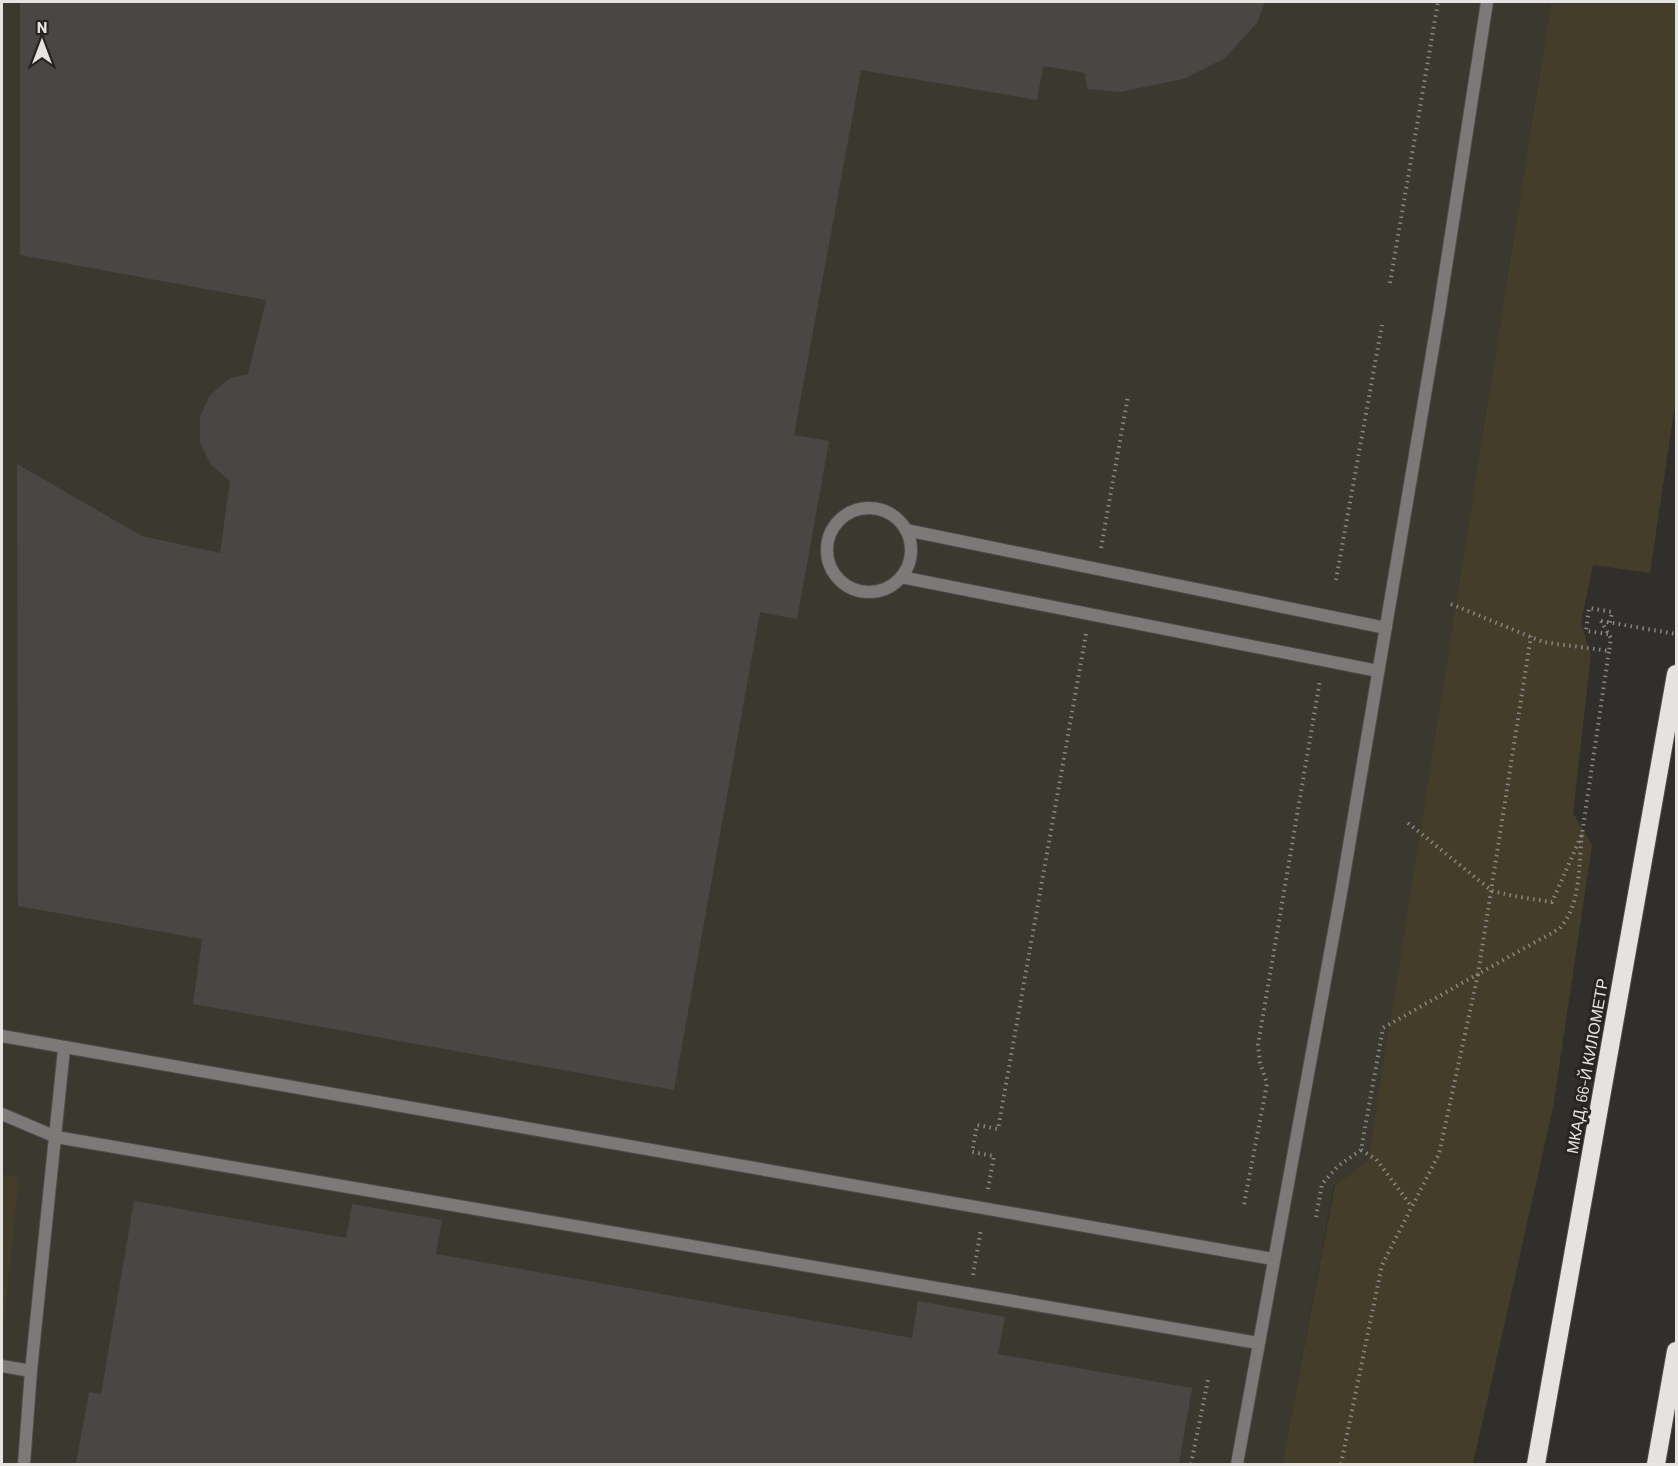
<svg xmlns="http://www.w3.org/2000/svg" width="1678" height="1466" viewBox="0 0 1678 1466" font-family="Barlow,sans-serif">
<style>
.built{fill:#3b382f}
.green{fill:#443d2a}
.building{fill:#484744}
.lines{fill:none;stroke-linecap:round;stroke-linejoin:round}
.lane-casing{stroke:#4d4c49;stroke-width:14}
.highway-casing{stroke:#4d4c49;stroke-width:20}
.path{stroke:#888784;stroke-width:4;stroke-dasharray:1.5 4.5;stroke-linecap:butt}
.lane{stroke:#7b7a79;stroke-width:12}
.highway{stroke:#e4e3df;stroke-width:18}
.labels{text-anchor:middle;stroke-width:6;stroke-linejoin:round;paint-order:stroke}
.street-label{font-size:16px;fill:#e5e4e2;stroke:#262522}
</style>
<rect width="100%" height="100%" fill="#302f2c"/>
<path class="built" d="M2 2H1551L1368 1162 1334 1185 1282 1464H2Z"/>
<g class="green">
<path d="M1551 2H1676V398L1650 573 1593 565 1581 623 1591 655 1573 813 1592 845 1553 1108 1473 1464H1282L1335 1185 1368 1161Z"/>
<path d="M2 1174 17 1176 18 1187 4 1321 2 1329Z"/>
</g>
<g class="building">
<path d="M20 2H1265L1257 23 1225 58 1183 79 1120 92 1087 89 1085 73 1043 66 1037 100 861 70 794 435 829 441 813 531 797 619 760 612 674 1090 193 1004 202 939 18 906 17 464 142 536 220 553 230 481 211 465 200 443V417L210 395 230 378 248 374 266 300 20 255Z"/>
<path d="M134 1201 346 1238 352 1204 442 1220 436 1254 912 1338 918 1301 1005 1317 998 1354 1192 1388 1179 1464H76L89 1392 101 1394Z"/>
</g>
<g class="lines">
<defs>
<g id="lane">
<circle cx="869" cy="550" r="42"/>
<path d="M906 530 1386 628"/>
<path d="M901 577 1378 671"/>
<path d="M2 1036 1273 1259"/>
<path d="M2 1114 56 1137 1258 1343"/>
<path d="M2 1366 31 1371"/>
<path d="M24 1464 31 1371 64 1049"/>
<path d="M1237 1464 1341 893 1439 312 1487 2"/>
</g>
<g id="highway">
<path d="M1536 1464 1676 674"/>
<path d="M1656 1464 1676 1351"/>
</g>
</defs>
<use href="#lane" class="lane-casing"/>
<use href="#highway" class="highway-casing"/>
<g class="path">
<path d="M1390 283 1438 2"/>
<path d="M1101 548 1128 396"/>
<path d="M1336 580 1382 325"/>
<path d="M1451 604 1543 642 1609 651 1611 638 1601 621"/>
<path d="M1601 621 1676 634"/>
<path d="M1608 634 1586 631 1589 608 1612 612 1610 623"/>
<path d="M1408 823 1492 891 1519 897 1552 902 1582 834 1609 651"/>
<path d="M1361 1150 1376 1159 1412 1207"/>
<path d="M988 1189 994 1156 972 1152 977 1125 998 1129 1086 634"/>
<path d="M1244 1204 1267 1084 1260 1062 1258 1045 1320 680"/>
<path d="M1316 1217 1322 1184 1338 1166 1361 1150 1383 1028 1478 974 1531 636"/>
<path d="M973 1275 981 1229"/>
<path d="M1191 1464 1208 1380"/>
<path d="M1341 1464 1382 1265 1439 1154 1478 974 1559 929C1582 904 1578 866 1582 834"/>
</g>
<use href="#lane" class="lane"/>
<use href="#highway" class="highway"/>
</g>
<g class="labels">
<g class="street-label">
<text transform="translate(1587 1066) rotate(-80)" y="6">МКАД, 66-Й КИЛОМЕТР</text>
</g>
</g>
<rect width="1678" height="1466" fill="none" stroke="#e5e4e2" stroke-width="6"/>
<g transform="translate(42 42)" stroke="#262522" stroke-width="4.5" paint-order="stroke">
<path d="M0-4.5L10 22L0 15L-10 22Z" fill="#e5e4e2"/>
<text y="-9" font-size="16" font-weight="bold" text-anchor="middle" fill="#e5e4e2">N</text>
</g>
</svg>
